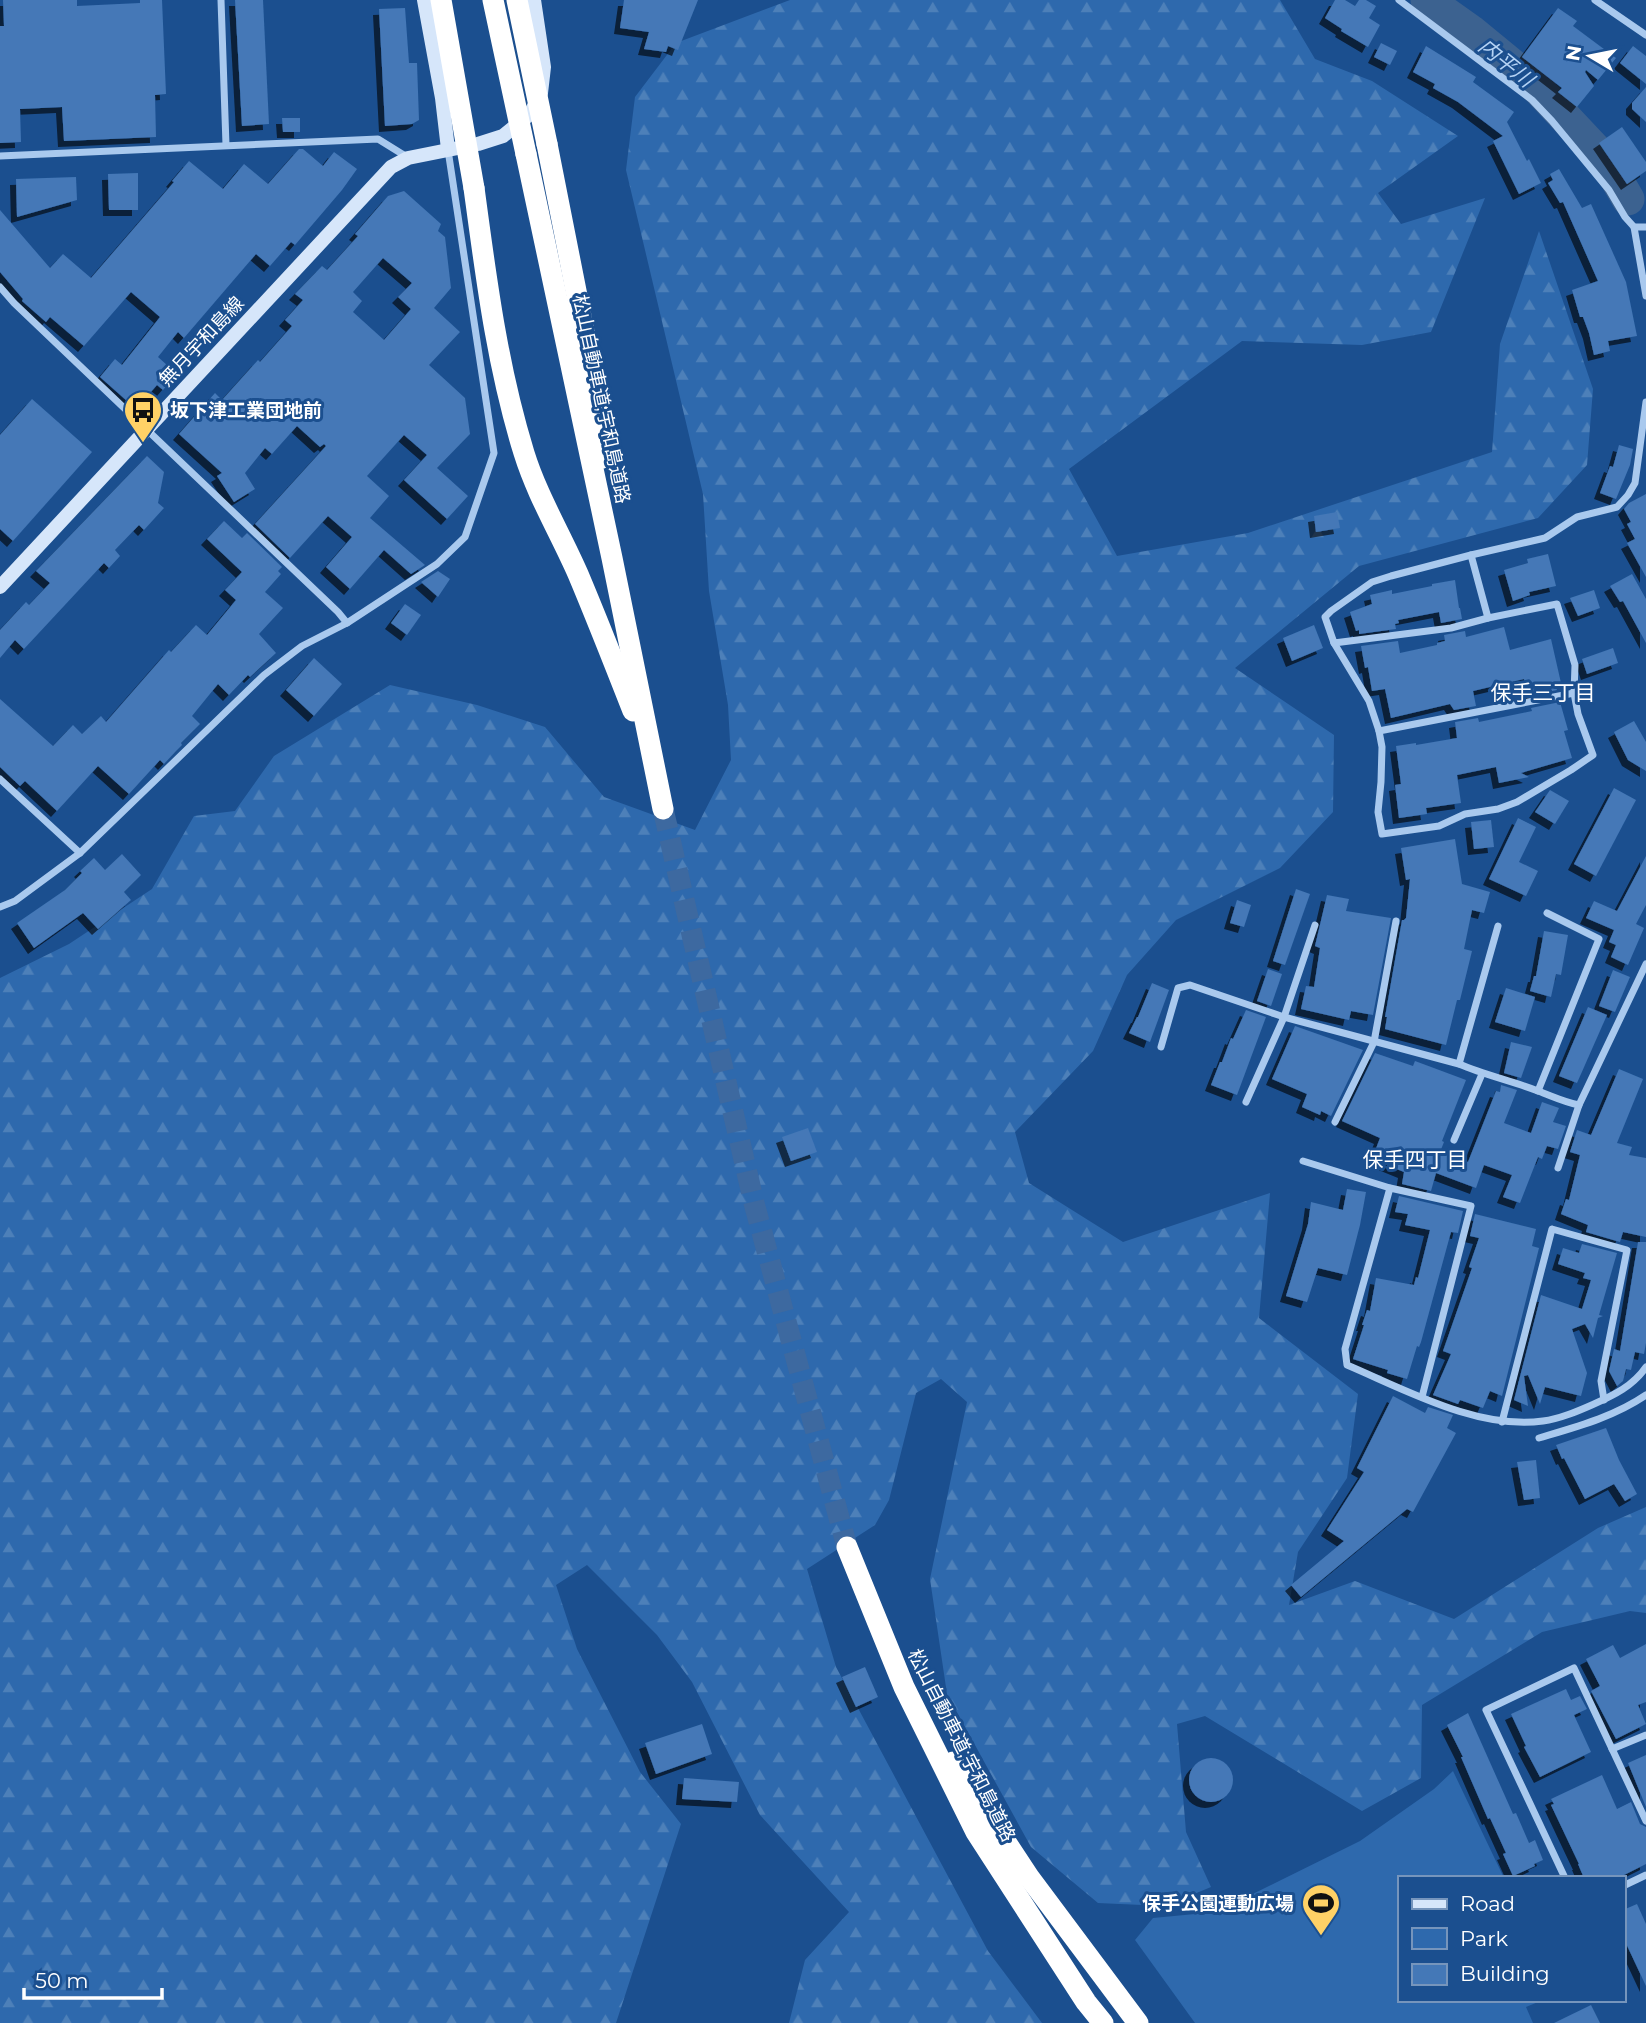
<svg xmlns="http://www.w3.org/2000/svg" width="1646" height="2023" viewBox="0 0 1646 2023" font-family="Montserrat,'Noto Sans JP',sans-serif">
<style>
.forest{fill:url(#forest-firs)}
.green{fill:#2e69ad}
.water{fill:url(#water-ripples);stroke:#9cc4f0;stroke-width:2}
.lines{fill:none;stroke-linecap:round;stroke-linejoin:round}
.river{stroke:#3c6290;stroke-width:33}
.building{fill:#4478b7;fill-rule:evenodd;filter:url(#shadow)}
.motorway-tunnel{stroke:#3d69a0;stroke-width:21;stroke-dasharray:21 10;stroke-linecap:butt}
.minor{stroke:#a9c9ee;stroke-width:7}
.secondary{stroke:#d6e6fa;stroke-width:14}
.motorway{stroke:#fff;stroke-width:21}
.motorway-bridge{stroke:#fff;stroke-width:21}
.labels{text-anchor:middle;stroke-width:6;stroke-linejoin:round;paint-order:stroke}
.street-label{font-size:19px;fill:#fff;stroke:#1b4f8f}
.poi-label{font-size:19px;font-weight:bold;fill:#fff;stroke:#1b4f8f;text-anchor:start}
.water-label{font-size:21px;font-style:italic;fill:#b5d3f5;stroke:#1b4f8f}
.neighbourhood-label{font-size:21px;fill:#fff;stroke:#1b4f8f}
</style>
<defs>
<pattern id="forest-firs" width="22" height="20" patternUnits="userSpaceOnUse" patternTransform="scale(1.75)"><rect width="22" height="20" fill="#2e69ad"/><path d="M5 1l3.5 6h-7zM16 11l3.5 6h-7z" fill="#4d80b9"/></pattern>
<pattern id="water-ripples" width="26" height="14" patternUnits="userSpaceOnUse" patternTransform="scale(1.75)"><rect width="26" height="14" fill="#3c6290"/><path d="M2 4q2-2 4 0t4 0M15 11q2-2 4 0t4 0" fill="none" stroke="#597aa1"/></pattern>
<filter id="shadow"><feDropShadow dx="-6" dy="6" stdDeviation="0" flood-color="#0009"/></filter>
</defs>
<rect width="100%" height="100%" fill="#1b4f8f"/>
<path class="forest" d="M790 0H1280L1315 59 1372 81 1458 136 1378 193 1401 224 1485 198 1431 332 1362 345 1242 341 1069 469 1117 556 1248 533 1492 452 1500 344 1539 231 1593 389 1587 465 1538 518 1359 566 1235 668 1334 735 1333 812 1280 868 1176 920 1127 975 1093 1051 1015 1132 1029 1183 1123 1242 1270 1193 1259 1318 1358 1394 1347 1478 1298 1552 1289 1605 1355 1581 1454 1619 1598 1528 1646 1507V1613L1630 1611 1542 1632 1422 1705 1421 1778 1362 1811 1205 1716 1177 1724 1186 1832 1211 1887 1165 1906 1098 1903 1031 1847 947 1694 930 1579 967 1402 941 1379 916 1393 889 1500 875 1525 807 1569 836 1667 988 1951 1042 2023H789L805 1960 849 1912 760 1815 692 1682 657 1635 587 1565 556 1585 577 1649 640 1772 681 1824 616 2023H0V978L69 944 152 889 194 816 235 811 274 756 390 685 477 705 545 727 604 797 695 830 731 760 728 705 709 591 703 494 626 170 635 97 676 43Z"/>
<path class="green" d="M1453 1771 1504 1878H1399V2000H1543L1526 2007 1533 2023H1195L1135 1940 1153 1918 1216 1912 1360 1841 1434 1789Z"/>
<path class="water" d="M1414 0H1427L1450 20 1445 27Z"/>
<g class="lines">
<path class="river" d="M1427 0 1472 32 1528 78 1606 161 1628 199"/>
</g>
<g class="building">
<path d="M3 0H77V6L140 3V0H162L166 94 155 95 156 137 64 141 62 107 20 109 21 142 0 143V26H4Z"/>
<path d="M235 0H263L269 124 242 126Z"/>
<path d="M624 0H698L678 50 668 46 666 52 644 49 649 32 620 28Z"/>
<path d="M1335 0H1345L1355 6 1359 0H1366L1376 6 1369 18 1380 25 1368 47 1341 31 1342 29 1325 18Z"/>
<path d="M405 8 409 63H417L419 120 412 124 385 126 379 9Z"/>
<path d="M1558 8 1577 21 1573 26 1616 58 1598 80 1586 70 1585 72 1594 86 1577 107 1558 92 1562 88 1522 57Z"/>
<path d="M1381 43 1397 51 1390 65 1374 57Z"/>
<path d="M1426 46 1476 77 1473 82 1514 112 1507 122 1527 161 1529 159 1541 183 1519 194 1493 141 1503 136 1458 102 1433 88 1435 84 1413 72Z"/>
<path d="M1633 46 1646 56V84L1620 63Z"/>
<path d="M1646 87V122L1632 109V103Z"/>
<path d="M282 118H300V132H283Z"/>
<path d="M1622 127 1646 162V171L1627 184 1599 143Z"/>
<path d="M299 149H303L323 166 334 152 357 169 342 190 295 245 291 242 270 266 256 254 184 338 178 332 158 357 177 374 163 390 157 385 136 409 100 377 115 359 122 365 160 317 131 292 84 346 50 317 46 322 22 301 23 299 0 272V210L50 268 63 254 91 278 174 182 172 181 189 161 223 189 244 164 268 184Z"/>
<path d="M1559 169 1582 208 1591 204 1626 282 1637 336 1608 341 1610 351 1594 355 1589 333 1583 317H1580L1572 290 1598 281 1563 202 1560 203 1548 183 1553 180 1550 174Z"/>
<path d="M138 173V210H109L108 174Z"/>
<path d="M76 177 77 200 17 217 16 179Z"/>
<path d="M404 191 441 224 438 231 445 237 451 288 434 308 460 332 429 365 465 398 470 434 437 468 468 496 447 519 404 480 427 455 404 435 367 476 389 496 370 518 425 565 411 574 384 550 350 589 326 567 352 537 328 516 290 558 255 524 326 446 324 444 320 447 297 426 272 454 265 448 245 473 255 489 234 502 217 476 222 473 179 434 215 393 222 400 258 360 260 362 292 326 285 320 303 300 295 294 322 266 327 270 358 236 355 234 388 196ZM383 258 412 283 398 297 411 309 384 340 353 312 362 301 353 292Z"/>
<path d="M32 399 92 452 13 541 0 529V435Z"/>
<path d="M1619 445 1633 449 1630 465 1616 499 1600 493 1610 466 1613 467Z"/>
<path d="M147 456 164 472 158 503 164 508 144 530 139 525 115 550 120 556 109 568 104 563 24 649 15 640 0 658V630L26 602 29 605 50 583 36 571Z"/>
<path d="M1646 494V577L1627 543 1635 539 1627 524 1631 522 1624 509 1629 503Z"/>
<path d="M1337 512 1340 528 1316 532 1314 516Z"/>
<path d="M224 521 242 538 247 533 282 567 278 571 281 574 265 592 283 608 259 634 276 653 250 677 248 675 229 695 218 684 192 716 200 724 181 743 182 745 177 750 164 764 160 760 129 794 98 766 57 811 25 781 20 786 0 767V699L53 746 73 725 82 734 101 716 106 722 169 650 171 652 196 625 207 635 236 600 225 590 242 572 207 539Z"/>
<path d="M1548 554 1556 586 1529 592 1530 595 1513 601 1504 570 1528 563 1527 559Z"/>
<path d="M438 571 450 579 438 597 421 582Z"/>
<path d="M1632 574 1646 599V643L1623 601 1620 602 1610 586Z"/>
<path d="M1455 580 1459 608H1460L1462 619 1441 623 1439 612 1398 620 1399 623 1395 624 1396 629 1359 634V630L1356 631 1350 612 1372 604 1370 595 1392 590V594L1432 586V584Z"/>
<path d="M1594 590 1600 608 1578 616 1570 598Z"/>
<path d="M405 604 421 615 407 635 391 623Z"/>
<path d="M1314 625 1323 648 1292 661 1283 638Z"/>
<path d="M1504 627 1510 650 1551 639 1561 683 1555 685 1557 690 1528 696 1524 679 1473 691 1476 706 1454 710 1450 704 1391 718 1385 689 1372 691 1368 667 1365 668 1361 646 1398 641 1400 653 1437 645V643L1445 641 1444 635 1465 631 1466 637Z"/>
<path d="M1613 648 1618 663 1587 674 1582 659Z"/>
<path d="M314 658 342 684 314 716 286 690Z"/>
<path d="M1560 702 1568 730 1564 731 1572 758 1521 773 1529 777 1499 783 1496 767 1457 775 1461 803 1426 808 1427 814 1399 818 1395 785 1401 784 1396 746 1416 743V745L1457 738 1455 722 1478 718 1479 722 1532 711 1531 708Z"/>
<path d="M1634 721 1646 742V771L1628 760 1614 732Z"/>
<path d="M1614 788 1636 800 1596 876 1574 864Z"/>
<path d="M1550 790 1569 801 1555 824 1535 812Z"/>
<path d="M1518 818 1536 827 1519 862 1538 871 1526 896 1489 879Z"/>
<path d="M1491 820 1494 847 1474 849 1471 822Z"/>
<path d="M1455 839 1462 884 1490 892 1484 913 1472 910 1464 949 1472 951 1460 1000H1457L1446 1045 1385 1029 1387 1017H1385L1402 920H1404L1406 918 1410 879 1406 880 1401 848Z"/>
<path d="M122 854 141 875 124 892 131 900 98 929 83 913 34 948 17 923 65 890 82 873 80 871 94 858 105 870Z"/>
<path d="M1646 856V905L1636 924 1644 928 1628 965 1611 957 1616 945 1609 942 1614 930 1586 918 1594 901 1617 911Z"/>
<path d="M1296 889 1310 894 1285 965 1273 961Z"/>
<path d="M1327 895 1349 899 1346 911 1391 918 1373 1015 1351 1011 1349 1020 1301 1009 1306 986 1314 987 1320 948 1315 946Z"/>
<path d="M1237 900 1251 905 1244 927 1230 923Z"/>
<path d="M1544 931 1568 935 1561 975 1556 974 1551 997 1530 991 1534 976H1536Z"/>
<path d="M1268 969 1282 974 1271 1006 1257 1001Z"/>
<path d="M1613 970 1630 977 1615 1012 1599 1006Z"/>
<path d="M1152 983 1169 990 1150 1042 1129 1033 1137 1017H1138Z"/>
<path d="M1506 988 1535 997 1525 1031 1495 1022Z"/>
<path d="M1588 1007 1607 1015 1577 1083 1559 1076Z"/>
<path d="M1246 1010 1266 1017 1237 1095 1211 1085 1220 1062H1222L1231 1038 1233 1039Z"/>
<path d="M1295 1026 1363 1050 1331 1116 1321 1111 1320 1115 1302 1107 1307 1094 1272 1079Z"/>
<path d="M1511 1042 1532 1047 1521 1078 1504 1073Z"/>
<path d="M1375 1053 1413 1066 1415 1061 1466 1080 1442 1141 1444 1142 1440 1152 1468 1162 1496 1091 1500 1092 1501 1085 1517 1090 1504 1123 1531 1133 1542 1102 1559 1108 1553 1122 1566 1126 1558 1149 1547 1146 1542 1159 1538 1157 1520 1203 1503 1197 1512 1175 1484 1165 1476 1188 1436 1173 1431 1191 1402 1184 1404 1172 1372 1159 1380 1138 1342 1121Z"/>
<path d="M1619 1069 1643 1079 1617 1143 1632 1147 1629 1155 1646 1158V1237L1623 1232 1620 1242 1586 1232 1588 1225 1561 1214 1566 1199 1569 1200 1580 1155 1570 1152 1577 1130 1591 1135Z"/>
<path d="M808 1128 817 1152 791 1161 782 1137Z"/>
<path d="M1347 1189 1366 1192 1360 1225 1347 1275 1318 1268 1307 1302 1286 1296 1308 1224 1311 1202 1343 1210Z"/>
<path d="M1399 1196 1463 1211 1458 1233 1451 1232 1421 1342 1419 1347 1417 1346 1407 1379 1387 1373 1388 1370 1353 1359 1364 1325H1362L1367 1310 1370 1311 1376 1278 1414 1285 1416 1277 1418 1278 1430 1230 1405 1225 1408 1214 1395 1212Z"/>
<path d="M1475 1214 1536 1229 1532 1246 1539 1248 1502 1396 1490 1391 1483 1408 1460 1400 1458 1404 1433 1395 1451 1354 1443 1351 1472 1268 1469 1267 1479 1238 1470 1236Z"/>
<path d="M1638 1242H1646V1343L1644 1354 1635 1352 1631 1370 1626 1369 1623 1381 1617 1386 1609 1371 1614 1349 1620 1351Z"/>
<path d="M1582 1244 1617 1253 1599 1315 1603 1316 1598 1318 1593 1338 1585 1324 1572 1329 1587 1373 1581 1396 1545 1387 1540 1404 1528 1375 1524 1376 1528 1406 1514 1400 1541 1295 1582 1309 1591 1280 1583 1278 1585 1273 1558 1264 1563 1248 1579 1253Z"/>
<path d="M1393 1396 1425 1413 1428 1407 1453 1415 1447 1428 1456 1433 1413 1512 1407 1509 1301 1597 1291 1585 1344 1541 1327 1530 1364 1472 1357 1468Z"/>
<path d="M1606 1428 1619 1460 1637 1494 1625 1501 1614 1484 1585 1499 1564 1458 1562 1459 1556 1445Z"/>
<path d="M1536 1460 1540 1498 1524 1500 1517 1462Z"/>
<path d="M1646 1644V1702L1638 1705 1646 1724 1616 1739 1591 1691 1600 1686 1586 1659 1613 1645 1620 1658Z"/>
<path d="M865 1667 878 1697 856 1707 842 1677Z"/>
<path d="M1566 1689 1571 1700 1580 1696 1587 1709 1574 1715 1591 1752 1540 1777 1524 1747 1526 1746 1511 1714Z"/>
<path d="M1468 1713 1513 1814 1516 1813 1529 1843 1535 1840 1543 1860 1534 1864 1535 1866 1513 1876 1503 1854 1506 1853 1490 1818 1488 1819 1461 1757H1463L1447 1725Z"/>
<path d="M702 1724 712 1754 656 1774 645 1743Z"/>
<path d="M1646 1755V1807L1628 1763Z"/>
<circle cx="1211" cy="1780" r="22"/>
<path d="M1602 1775 1617 1809 1631 1802 1640 1824 1646 1827V1864L1618 1878H1584L1578 1864H1579L1551 1805 1554 1804 1551 1799Z"/>
<path d="M684 1778 739 1782 737 1802 682 1799Z"/>
<path d="M1637 1904 1646 1924V1986L1623 1937V1910Z"/>
<path d="M1591 2005 1600 2023H1554Z"/>
</g>
<g class="lines">
<path class="motorway-tunnel" d="M663 809 754 1203 847 1547"/>
<g class="minor">
<path d="M221 0 226 145"/>
<path d="M1399 0 1532 100 1552 121 1609 190 1625 217 1634 227H1646"/>
<path d="M1595 0 1646 35"/>
<path d="M0 156 378 139 407 157"/>
<path d="M1634 227 1646 296"/>
<path d="M0 287 14 303 338 612 347 623"/>
<path d="M1488 618 1451 628 1334 643 1325 617 1331 611 1372 582 1391 576 1471 555 1545 538 1577 517 1617 507 1628 495 1635 483 1646 402"/>
<path d="M1334 643 1369 701 1379 731 1574 693"/>
<path d="M1379 731 1382 747 1381 782 1378 812 1382 834 1439 826 1465 814 1498 809 1517 802 1571 770 1593 755 1578 714 1574 693 1575 665 1557 604 1488 618 1471 555"/>
<path d="M0 779 80 853"/>
<path d="M0 907 15 901 80 853 264 675 302 646 347 623 437 564 465 537 494 453 448 150"/>
<path d="M1161 1047 1178 988 1190 985 1284 1017 1459 1064C1485 1075 1512 1081 1538 1091 1552 1096 1564 1102 1579 1105"/>
<path d="M1459 1064 1498 926"/>
<path d="M1538 1091 1599 939 1547 913"/>
<path d="M1246 1102 1284 1017 1315 925"/>
<path d="M1335 1122 1374 1042 1396 921"/>
<path d="M1454 1140 1482 1074"/>
<path d="M1303 1161 1390 1188 1471 1206 1422 1397"/>
<path d="M1558 1168 1579 1105 1646 964"/>
<path d="M1390 1188 1345 1349 1347 1365C1406 1390 1478 1430 1543 1421 1560 1419 1578 1411 1594 1404 1614 1395 1633 1386 1646 1367"/>
<path d="M1502 1422 1552 1229 1627 1250 1601 1381 1604 1400"/>
<path d="M1539 1438C1576 1427 1614 1417 1646 1395"/>
<path d="M1612 1749 1646 1735"/>
<path d="M1565 1878 1486 1710 1574 1668 1646 1821"/>
<path d="M1623 1886 1646 1875"/>
</g>
<g class="secondary">
<path d="M424 0 442 98 448 149"/>
<path d="M0 587 391 167 408 158 478 144 503 136 530 114 541 93 544 67 534 0"/>
</g>
<g class="motorway">
<path d="M547 144 596 392 603 458"/>
<path d="M526 154 612 558 663 809"/>
<path d="M474 188C486 277 497 366 524 453 537 495 560 533 578 574 597 619 615 665 633 711"/>
<path d="M847 1547 904 1687 976 1832 1086 2002 1103 2023"/>
<path d="M953 1762 1029 1877 1138 2023"/>
</g>
<g class="motorway-bridge">
<path d="M441 0 474 188"/>
<path d="M493 0 526 154"/>
<path d="M517 0 547 144"/>
</g>
</g>
<defs>
<symbol id="bus-pin" viewBox="-11 -11 22 30"><path d="M0 17L-7.5 6A9.5 9.5 0 1 1 7.5 6Z" fill="#ffd166" stroke="#1b4f8f"/><path d="M-5-6H5V4H4V6H2V4H-2V6H-4V4H-5ZM-3.5-4V0h7V-4ZM-3.5 1.2v1.5H-2V1.2ZM2 1.2v1.5H3.5V1.2Z" fill="#111"/></symbol>
<symbol id="stadium-pin" viewBox="-11 -11 22 30"><path d="M0 17L-7.5 6A9.5 9.5 0 1 1 7.5 6Z" fill="#ffd166" stroke="#1b4f8f"/><path d="M0-5a6.5 5 0 1 0 0 10a6.5 5 0 1 0 0-10ZM-3.5-1.8h7v3.6h-7Z" fill="#111"/></symbol>
</defs>
<g fill-rule="evenodd">
<use href="#bus-pin" x="121" y="388" width="44" height="60"/>
<use href="#stadium-pin" x="1299" y="1881" width="44" height="60"/>
</g>
<g class="labels">
<g class="street-label">
<text transform="translate(201 341) rotate(-47)" y="7">無月宇和島線</text>
<text transform="translate(602 399) rotate(78)" y="7">松山自動車道;宇和島道路</text>
<text transform="translate(962 1745) rotate(63)" y="7">松山自動車道;宇和島道路</text>
</g>
<g class="poi-label">
<text x="170" y="417">坂下津工業団地前</text>
<text x="1294" y="1910" text-anchor="end">保手公園運動広場</text>
</g>
<g class="water-label">
<text transform="translate(1506 63) rotate(39)" y="7">内平川</text>
</g>
<g class="neighbourhood-label">
<text x="1543" y="700">保手三丁目</text>
<text x="1415" y="1167">保手四丁目</text>
</g>
</g>
<rect x="1398" y="1876" width="228" height="126" fill="#1b4f8f" stroke="#7695bc" stroke-width="2"/>
<rect x="1412" y="1899" width="35" height="10" fill="#d6e6fa" stroke="#7695bc" stroke-width="2"/>
<text x="1460" y="1911" font-size="21" fill="#ffffff">Road</text>
<rect x="1412" y="1928" width="35" height="21" fill="#2e69ad" stroke="#7695bc" stroke-width="2"/>
<text x="1460" y="1946" font-size="21" fill="#ffffff">Park</text>
<rect x="1412" y="1964" width="35" height="21" fill="#4478b7" stroke="#7695bc" stroke-width="2"/>
<text x="1460" y="1981" font-size="21" fill="#ffffff">Building</text>
<g transform="translate(1590 56) rotate(280)" stroke="#1b4f8f" stroke-width="5" paint-order="stroke">
<path d="M0-5L12 26L0 18L-12 26Z" fill="#ffffff"/>
<text y="-10" font-size="19" font-weight="bold" text-anchor="middle" fill="#ffffff">N</text>
</g>
<path d="M24 1988v10h138v-10" fill="none" stroke="#ffffff" stroke-width="3.5"/>
<text x="35" y="1988" font-size="21" fill="#ffffff" stroke="#1b4f8f" stroke-width="5" paint-order="stroke">50 m</text>
</svg>
